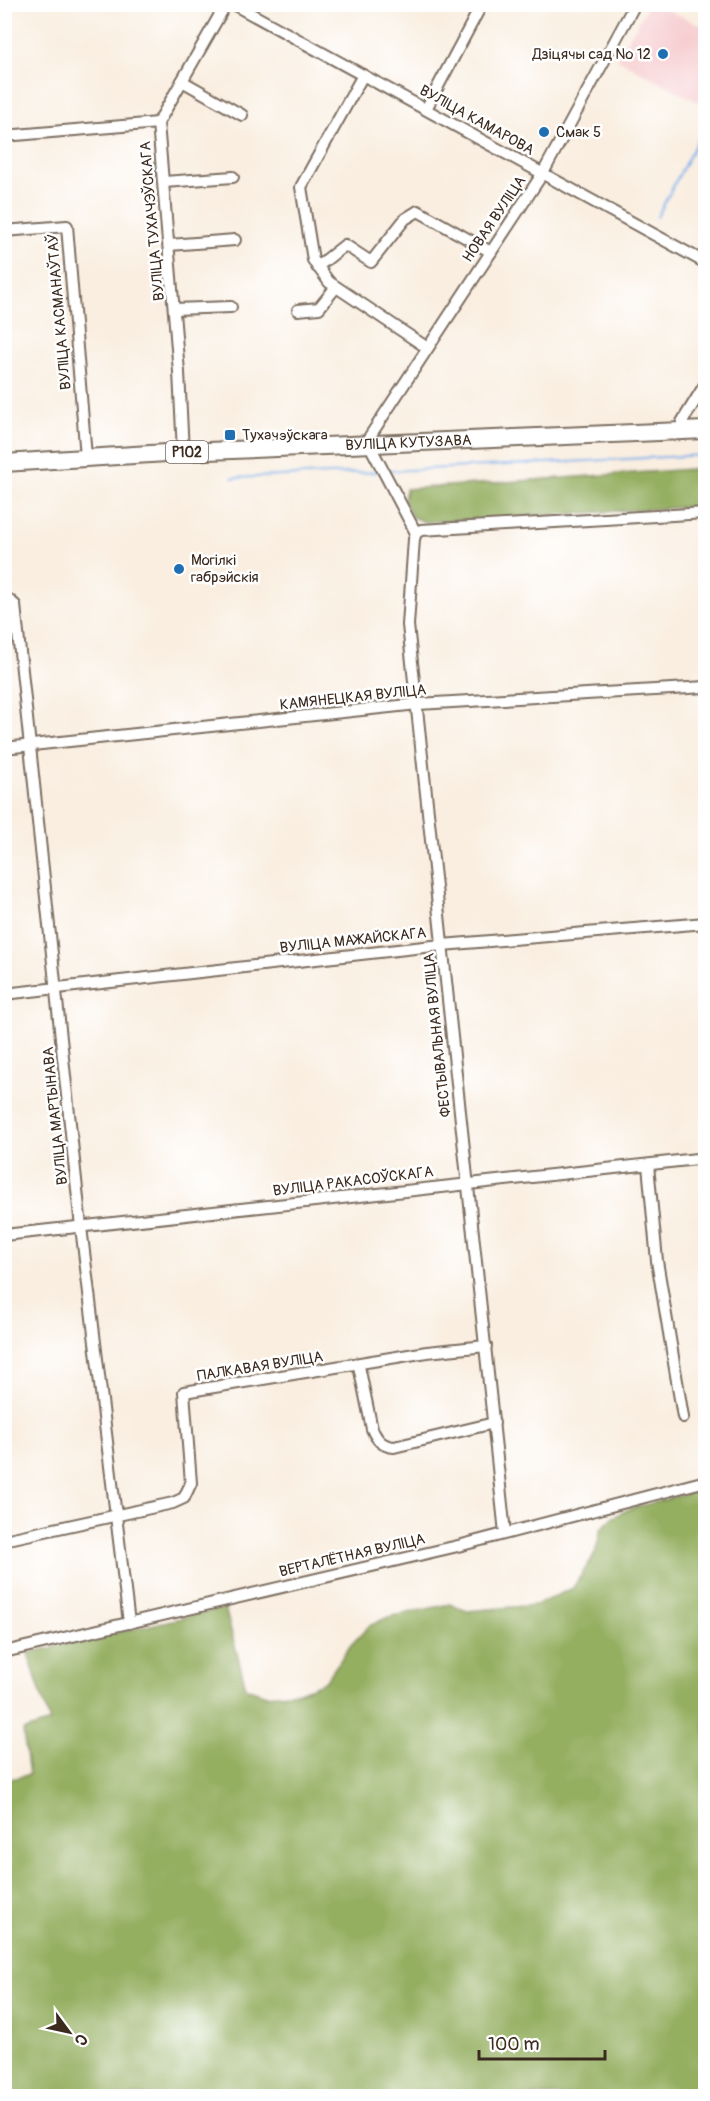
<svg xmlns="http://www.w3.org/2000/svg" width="710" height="2101" viewBox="0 0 710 2101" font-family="Pangolin,sans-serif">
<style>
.built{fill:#f7cfd1}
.forest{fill:#94af61;stroke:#686c40;stroke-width:1.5}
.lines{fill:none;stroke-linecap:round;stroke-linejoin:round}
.stream{stroke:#7db0ea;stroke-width:2}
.street-casing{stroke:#7e6f62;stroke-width:14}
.primary-casing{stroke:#7e6f62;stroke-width:20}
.street{stroke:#fff;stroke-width:10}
.primary{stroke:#fff;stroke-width:16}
.poi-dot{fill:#1f6fb2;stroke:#fff;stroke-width:2}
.labels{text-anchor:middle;stroke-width:5;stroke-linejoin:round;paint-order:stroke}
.shield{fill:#fff;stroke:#766a62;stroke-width:1.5}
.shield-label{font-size:14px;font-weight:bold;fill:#3b2a1e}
.poi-label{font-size:15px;fill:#3b2a1e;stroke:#fff;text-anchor:start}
.street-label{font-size:15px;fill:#3b2a1e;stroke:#fff}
</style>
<rect width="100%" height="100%" fill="#fff"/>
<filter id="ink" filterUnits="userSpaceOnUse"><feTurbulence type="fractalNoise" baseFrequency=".0167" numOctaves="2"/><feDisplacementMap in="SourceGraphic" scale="12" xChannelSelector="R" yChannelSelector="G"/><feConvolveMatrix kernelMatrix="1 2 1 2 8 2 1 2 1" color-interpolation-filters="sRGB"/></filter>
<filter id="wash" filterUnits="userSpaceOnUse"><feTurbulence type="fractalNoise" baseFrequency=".008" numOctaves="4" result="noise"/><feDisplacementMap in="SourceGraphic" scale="24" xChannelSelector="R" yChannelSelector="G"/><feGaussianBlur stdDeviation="1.35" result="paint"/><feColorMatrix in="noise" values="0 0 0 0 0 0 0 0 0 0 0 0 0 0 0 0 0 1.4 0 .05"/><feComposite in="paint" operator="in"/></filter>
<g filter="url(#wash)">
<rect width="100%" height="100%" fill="#f9eee0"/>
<path class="built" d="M648 5H657L705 27V106L617 59Z"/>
<g class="forest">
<path d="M705 468V506L425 522 412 517 404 500 406 489Z"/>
<path d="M705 1489V2096H5V1780L29 1775 23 1731 50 1722 28 1653 225 1608 246 1688 266 1695 299 1692 325 1682 351 1645 369 1626 388 1617 450 1604 467 1611 536 1605 573 1588 595 1554 601 1529 613 1517 629 1509Z"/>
</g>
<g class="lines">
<g class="stream">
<path d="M657 217 706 124"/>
<path d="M388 471 706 455"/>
<path d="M232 478 379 472"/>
</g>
</g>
</g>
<g filter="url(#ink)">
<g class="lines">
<defs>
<g id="street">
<path d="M233 4 706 263"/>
<path d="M363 75 301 187 313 260 329 282 426 347"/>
<path d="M182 81 242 115"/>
<path d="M426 109 482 4"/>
<path d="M4 136 158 123"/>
<path d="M164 182 233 177"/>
<path d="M4 231 67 226 86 457"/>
<path d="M169 245 235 240"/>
<path d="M317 267 345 245 371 262 405 219 418 211 491 252"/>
<path d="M174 309 231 307"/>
<path d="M298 310 319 308 336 287"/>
<path d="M682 431V422L706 383"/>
<path d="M183 452 179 372 158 123 226 4"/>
<path d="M416 533 369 444 370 436 543 173 635 4"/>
<path d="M4 596 15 605 81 1227 129 1623"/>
<path d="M4 748 418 704 706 687"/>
<path d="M4 994 442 945 706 923"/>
<path d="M648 1165 657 1261 683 1417"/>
<path d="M4 1235 706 1158"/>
<path d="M359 1366 372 1429C377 1440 382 1446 394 1447L494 1423"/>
<path d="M505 1533 408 625 414 539 416 533 421 530 706 513"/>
<path d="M4 1540 173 1503 184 1498 191 1483 184 1392 427 1352 486 1346"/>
<path d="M4 1652 462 1545 706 1481"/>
</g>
<g id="primary">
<path id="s1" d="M4 463 183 452 706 430"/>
</g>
</defs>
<use href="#street" class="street-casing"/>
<use href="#primary" class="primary-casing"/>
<use href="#street" class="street"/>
<use href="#primary" class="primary"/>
</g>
</g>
<g class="poi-dot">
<circle cx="663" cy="54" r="6"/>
<circle cx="544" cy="132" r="6"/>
<rect x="224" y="429" width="12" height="12" rx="3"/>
<circle cx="179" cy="569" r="6"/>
</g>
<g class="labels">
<rect class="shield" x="166" y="441" width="42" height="22" rx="4.5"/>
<g class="shield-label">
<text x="187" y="457">Р102</text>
</g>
<g class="poi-label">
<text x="651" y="59" text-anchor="end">Дзіцячы сад № 12</text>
<text x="556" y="137">Смак 5</text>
<text x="242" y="440">Тухачэўскага</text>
<text x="191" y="565">Могілкі<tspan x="191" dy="17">габрэйскія</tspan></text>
</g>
<g class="street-label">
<text transform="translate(477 120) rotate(29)" y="5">ВУЛІЦА КАМАРОВА</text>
<text transform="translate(494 219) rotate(-56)" y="5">НОВАЯ ВУЛІЦА</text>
<text transform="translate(152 221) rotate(-95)" y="5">ВУЛІЦА ТУХАЧЭЎСКАГА</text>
<text transform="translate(59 312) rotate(-95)" y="5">ВУЛІЦА КАСМАНАЎТАЎ</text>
<text dy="5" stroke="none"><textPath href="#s1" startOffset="405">ВУЛІЦА КУТУЗАВА</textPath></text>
<text transform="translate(353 697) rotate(-6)" y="5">КАМЯНЕЦКАЯ ВУЛІЦА</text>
<text transform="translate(353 940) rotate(-6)" y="5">ВУЛІЦА МАЖАЙСКАГА</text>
<text transform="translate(437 1035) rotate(-96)" y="5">ФЕСТЫВАЛЬНАЯ ВУЛІЦА</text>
<text transform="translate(55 1116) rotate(-96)" y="5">ВУЛІЦА МАРТЫНАВА</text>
<text transform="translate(353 1181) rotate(-7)" y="5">ВУЛІЦА РАКАСОЎСКАГА</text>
<text transform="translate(260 1366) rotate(-9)" y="5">ПАЛКАВАЯ ВУЛІЦА</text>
<text transform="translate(352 1555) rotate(-13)" y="5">ВЕРТАЛЁТНАЯ ВУЛІЦА</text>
</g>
</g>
<rect width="710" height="2101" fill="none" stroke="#fff" stroke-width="24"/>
<g transform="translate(69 2032) rotate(123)" stroke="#ffffff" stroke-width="4.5" paint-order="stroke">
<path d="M0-4.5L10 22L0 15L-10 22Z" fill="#3b2a1e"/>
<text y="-9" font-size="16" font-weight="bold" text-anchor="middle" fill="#3b2a1e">С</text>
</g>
<path d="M479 2050v9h126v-9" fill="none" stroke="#3b2a1e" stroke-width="3"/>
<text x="488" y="2050" font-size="18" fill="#3b2a1e" stroke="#ffffff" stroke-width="4.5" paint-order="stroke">100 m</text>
</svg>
